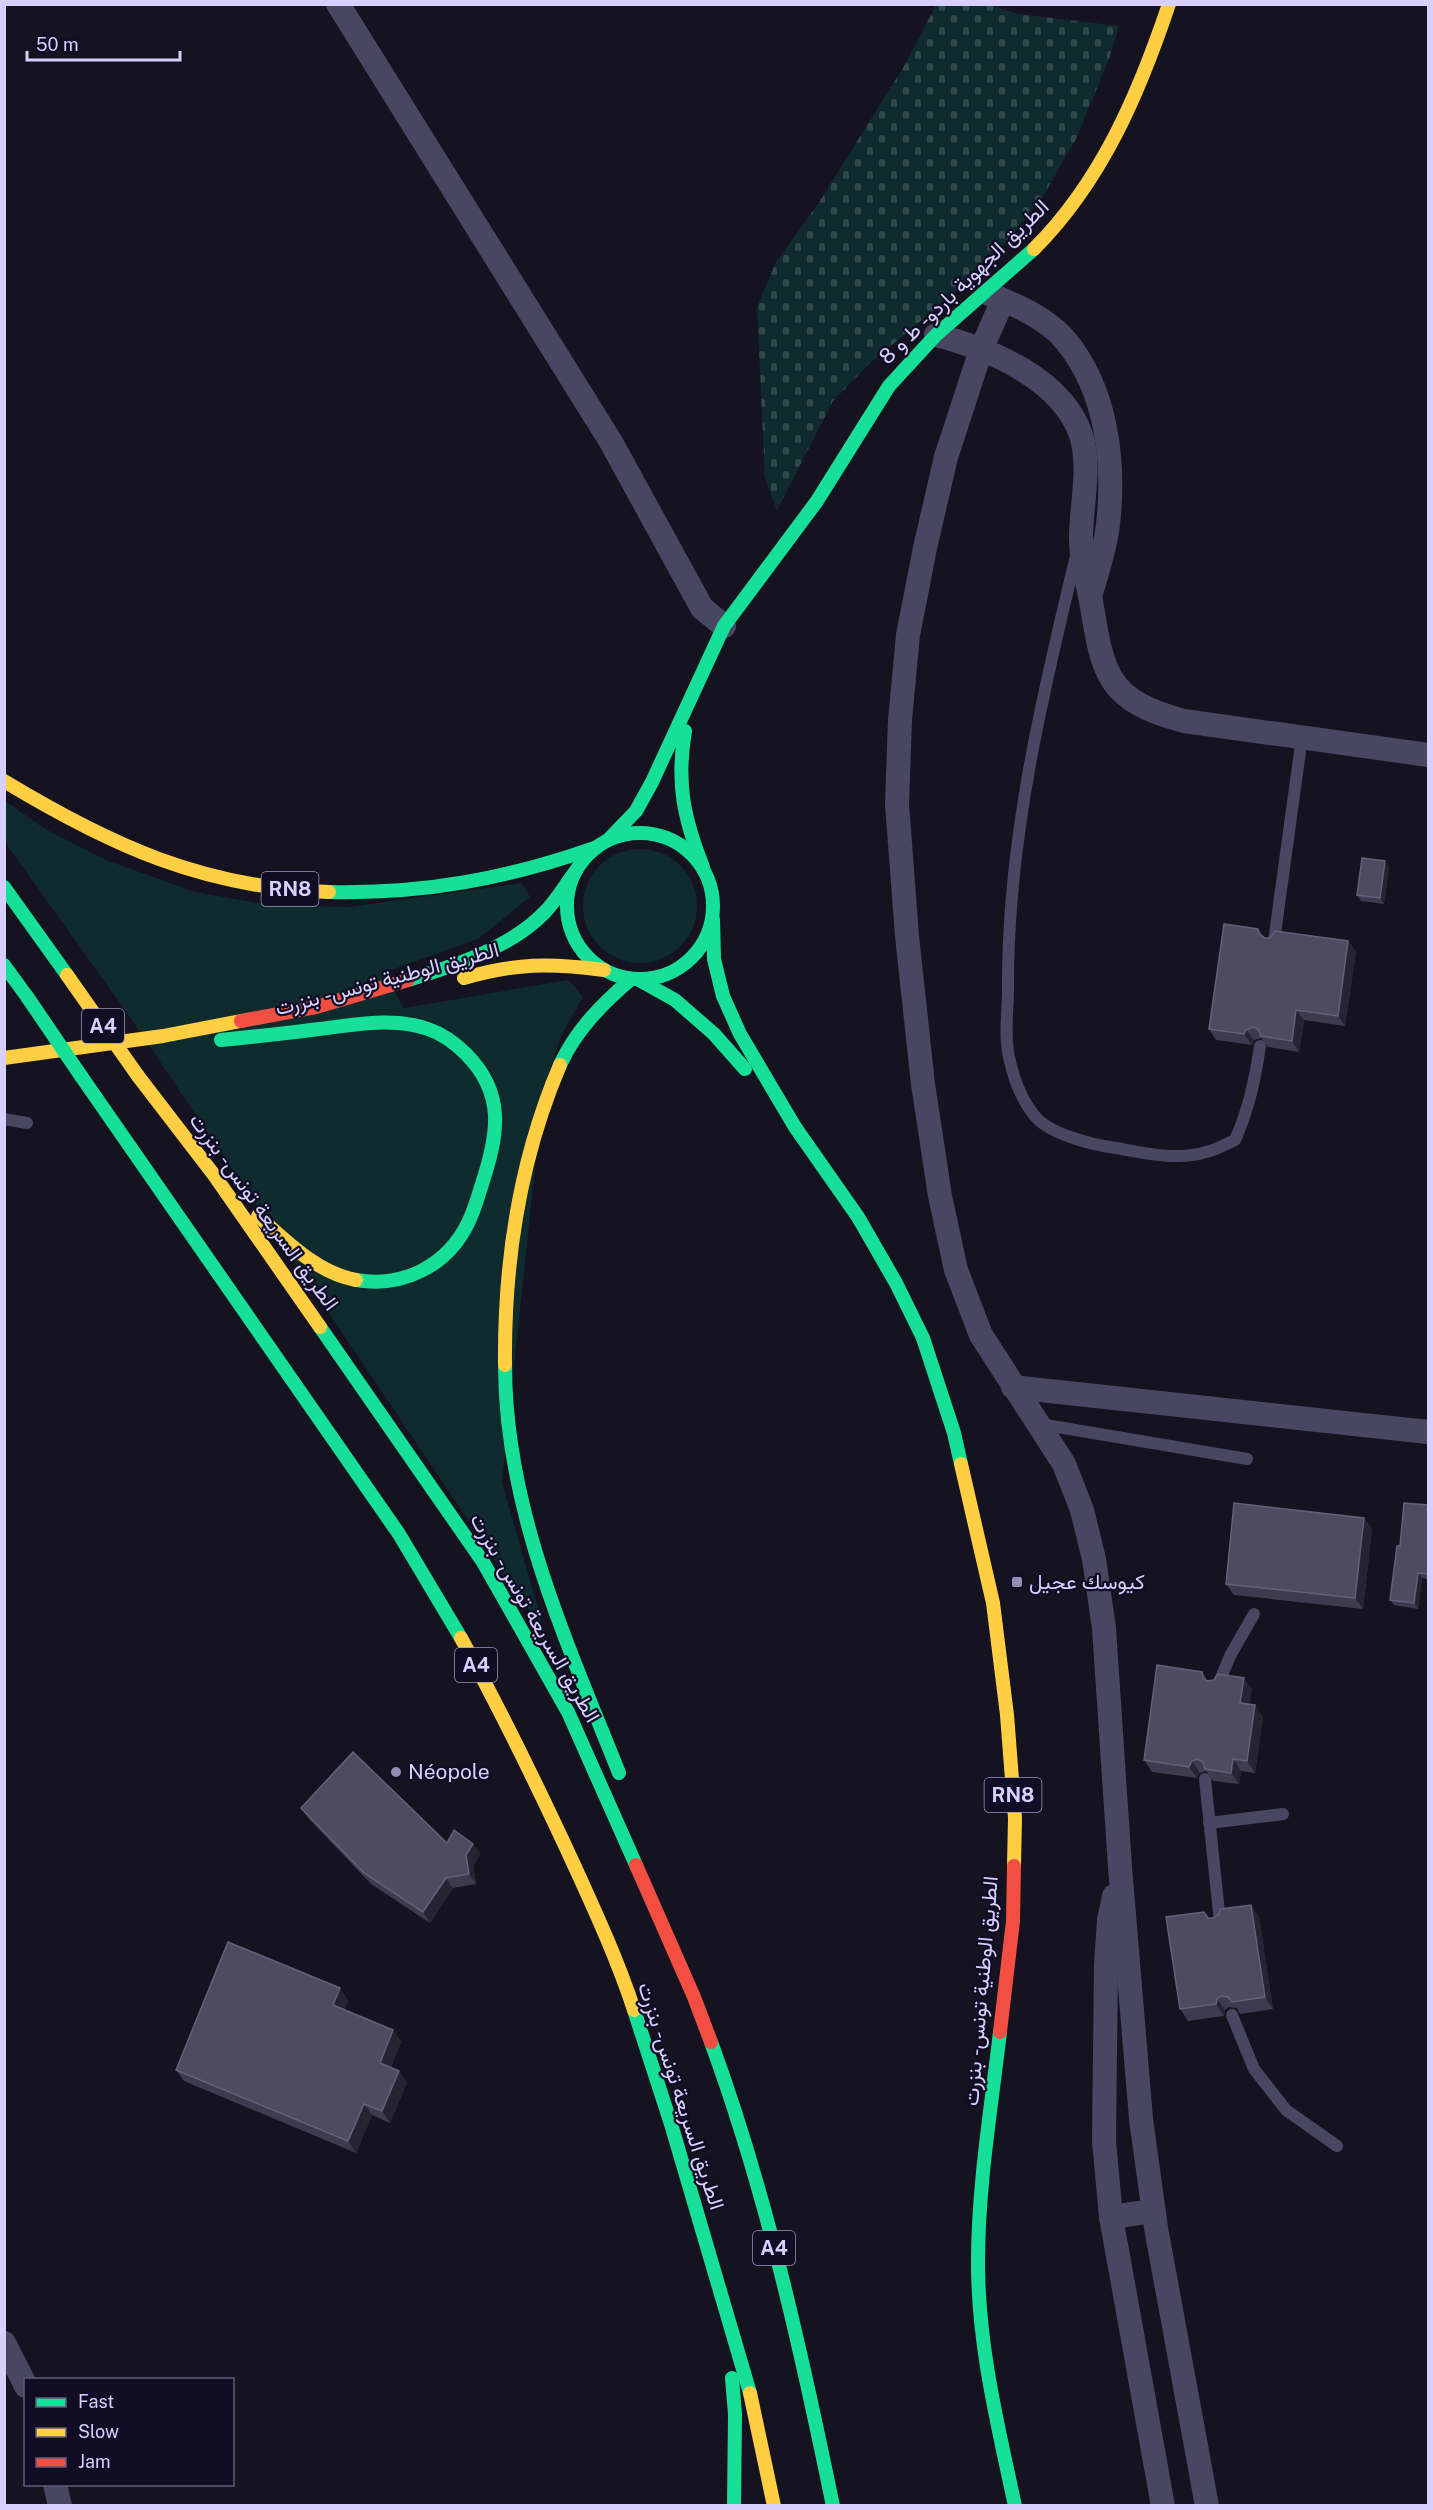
<svg xmlns="http://www.w3.org/2000/svg" width="1433" height="2510" viewBox="0 0 1433 2510" font-family="'Public Sans',Vazirmatn,sans-serif">
<style>
.grass{fill:#102b2d}
.cemetery{fill:url(#cemetery-stones)}
.lines{fill:none;stroke-linecap:round;stroke-linejoin:round}
.lane{stroke:#484660;stroke-width:12}
.street{stroke:#484660;stroke-width:24}
.fast{stroke:#16e098;stroke-width:14}
.slow{stroke:#ffcf43;stroke-width:14}
.jam{stroke:#f24e42;stroke-width:14}
.fast-bridge{stroke:#16e098;stroke-width:14}
.slow-bridge{stroke:#ffcf43;stroke-width:14}
.wall{fill:#3e3b4e}
.shaded-wall{fill:#262433}
.building{fill:#4e4b61;stroke:#64607a;stroke-width:1.5}
.poi-dot{fill:#938eb1;stroke:#110d25;stroke-width:2}
.labels{text-anchor:middle;stroke-width:4.5;stroke-linejoin:round;paint-order:stroke}
.shield{fill:#110d25;stroke:#9c96be;stroke-width:1.5}
.shield-label{font-size:20px;font-weight:bold;fill:#d7d0ff}
.street-label{font-size:21px;fill:#d7d0ff;stroke:#110d25}
.poi-label{font-size:21px;fill:#d7d0ff;stroke:#110d25;text-anchor:start}
</style>
<defs>
<pattern id="cemetery-stones" width="16" height="16" patternUnits="userSpaceOnUse" patternTransform="scale(1.5)"><rect width="16" height="16" fill="#102b2d"/><path d="M2 7V4a2 2 0 0 1 4 0v3zM10 15v-3a2 2 0 0 1 4 0v3z" fill="#32494c"/></pattern>
</defs>
<rect width="100%" height="100%" fill="#14131f"/>
<g class="grass">
<path d="M4 800 45 829 106 860 195 892 270 905 349 907 522 883 530 897 478 939 383 973 404 1008 569 980 583 997 562 1034 543 1090 502 1482 546 1636 130 1017 5 842Z"/>
<circle cx="640" cy="906" r="57"/>
</g>
<path class="cemetery" d="M936 5H991L1018 14 1119 26 1109 59 1076 139 1042 198 985 268 869 364 833 401 777 510 765 478 757 307 776 262 818 204 906 63Z"/>
<g class="lines">
<g class="lane">
<path d="M1076 556C1042 696 1007 844 1008 989 1008 1010 1004 1036 1009 1057 1013 1076 1021 1099 1034 1115 1048 1134 1093 1145 1116 1148 1145 1153 1177 1161 1206 1152 1216 1150 1226 1144 1235 1140 1249 1109 1255 1079 1260 1046"/>
<path d="M1274 941 1302 737"/>
<path d="M4 1119 27 1123"/>
<path d="M1040 1424 1247 1459"/>
<path d="M1218 1685 1230 1656 1254 1614"/>
<path d="M1205 1779 1220 1922"/>
<path d="M1209 1823 1283 1814"/>
<path d="M1232 2015 1254 2069 1286 2110 1337 2146"/>
</g>
<g class="street">
<path d="M338 4 611 442 702 608 724 626"/>
<path d="M989 294C1016 305 1047 318 1066 341 1107 391 1115 462 1108 524 1106 546 1098 568 1092 590"/>
<path d="M1003 300 981 350 946 457 925 548 908 635 900 720 897 804 907 936 923 1084 940 1196 956 1270 981 1335 1064 1464 1082 1510 1094 1559 1104 1628 1120 1867 1141 2119 1156 2228 1207 2506"/>
<path d="M936 335C990 349 1064 379 1082 438 1090 469 1082 503 1081 534 1080 556 1087 579 1091 601 1103 674 1106 700 1184 721L1428 755"/>
<path d="M1013 1387 1428 1432"/>
<path d="M1114 1896 1109 1920 1106 1964 1104 2141 1111 2217 1163 2506"/>
<path d="M1111 2217 1153 2211"/>
<path d="M4 2343 26 2386"/>
<path d="M55 2484 60 2506"/>
</g>
<g class="fast">
<path d="M685 731C676 783 684 819 703 867"/>
<circle cx="640" cy="906" r="73"/>
<path d="M609 839 636 811 652 782 724 626 817 501 889 386 936 335 1034 249"/>
<path d="M4 887 67 975"/>
<path d="M329 892C423 894 506 879 594 848"/>
<path d="M713 919 714 959 723 996 740 1034 795 1127 858 1217 896 1283 923 1338 954 1433 961 1464"/>
<path d="M4 965 28 998"/>
<path d="M408 980C454 966 510 948 544 913 556 901 565 885 575 872"/>
<path d="M639 980 675 1000 714 1034 745 1069"/>
<path d="M221 1040C251 1037 281 1034 311 1030 349 1026 391 1016 428 1029 443 1034 455 1043 466 1054 506 1094 498 1135 482 1184 478 1197 474 1211 468 1223 447 1266 403 1288 356 1280"/>
<path d="M560 1065C576 1030 602 1004 631 979"/>
<path d="M81 1076 399 1534 461 1638"/>
<path d="M320 1327 483 1562 568 1712 636 1865"/>
<path d="M505 1365C505 1509 567 1642 619 1773"/>
<path d="M634 2010 671 2124 750 2393"/>
<path d="M1000 2032C991 2109 978 2186 978 2263 978 2346 998 2426 1015 2506"/>
<path d="M711 2042C766 2192 801 2350 833 2506"/>
<path d="M732 2378 735 2414 734 2506"/>
</g>
<g class="slow">
<path d="M1034 249C1102 181 1139 93 1169 4"/>
<path d="M4 781C110 845 203 888 329 892"/>
<path d="M464 978C516 963 550 963 604 970"/>
<path d="M4 1058 163 1036 241 1021"/>
<path d="M138 1076 214 1175 320 1327"/>
<path d="M258 1216C286 1241 317 1273 356 1280"/>
<path d="M505 1365C504 1263 520 1159 560 1065"/>
<path d="M961 1464 993 1603 1007 1715 1015 1818 1014 1866"/>
<path d="M461 1638C502 1713 539 1789 575 1867 596 1913 618 1961 634 2010"/>
<path d="M750 2393 774 2506"/>
</g>
<g class="jam">
<path d="M241 1021 316 1007 408 980"/>
<path d="M636 1865 694 1997 711 2042"/>
<path d="M1000 2032 1013 1921 1014 1866"/>
</g>
<path class="fast-bridge" d="M28 998 81 1076"/>
<path class="slow-bridge" d="M67 975 138 1076"/>
</g>
<g class="wall">
<path d="M1389 867 1384 904 1361 901 1357 895Z"/>
<path d="M1258 929 1265 938 1348 941 1356 952 1345 1026 1304 1020 1299 1052 1268 1047 1261 1038 1254 1040 1252 1045 1216 1040 1209 1029Z"/>
<path d="M1428 1505V1579L1422 1578 1418 1609 1394 1605 1390 1600 1400 1546Z"/>
<path d="M1364 1518 1372 1529 1363 1609 1234 1595 1226 1584Z"/>
<path d="M1202 1672 1208 1681 1252 1689 1249 1704 1263 1717 1255 1773 1241 1771 1239 1784 1213 1781 1207 1772 1205 1771 1200 1773 1197 1778 1152 1772 1144 1760Z"/>
<path d="M301 1808 447 1843 473 1844 480 1854 473 1866 476 1884 453 1888 430 1923 371 1884 308 1818Z"/>
<path d="M1259 1917 1273 2009 1240 2014 1237 2008 1229 2007 1225 2010 1224 2016 1188 2021 1180 2009 1208 1918H1213Z"/>
<path d="M348 2000 344 2010 393 2030 401 2042 391 2067 407 2082 390 2123 372 2115 356 2153 184 2081 176 2070Z"/>
</g>
<g class="shaded-wall">
<path d="M1385 861 1389 867 1384 904 1380 898Z"/>
<path d="M1348 941 1356 952 1345 1026 1338 1016Z"/>
<path d="M1296 1010 1304 1020 1299 1052 1292 1041Z"/>
<path d="M1246 1030 1254 1040 1252 1045 1244 1034Z"/>
<path d="M1364 1518 1372 1529 1363 1609 1355 1598Z"/>
<path d="M1418 1573 1422 1578 1418 1609 1414 1603Z"/>
<path d="M1244 1678 1252 1689 1248 1715 1240 1703Z"/>
<path d="M1255 1705 1263 1717 1255 1773 1247 1761Z"/>
<path d="M1233 1759 1241 1771 1239 1784 1231 1773Z"/>
<path d="M1192 1761 1200 1773 1197 1778 1189 1767Z"/>
<path d="M473 1844 480 1854 473 1866 476 1884 469 1874 466 1855Z"/>
<path d="M446 1878 453 1888 430 1923 423 1912Z"/>
<path d="M1251 1905 1259 1917 1273 2009 1265 1997Z"/>
<path d="M340 1988 348 2000 341 2017 333 2005Z"/>
<path d="M1217 1999 1225 2010 1224 2016 1216 2004Z"/>
<path d="M393 2030 401 2042 388 2074 380 2063Z"/>
<path d="M399 2071 407 2082 390 2123 382 2111Z"/>
<path d="M364 2104 372 2115 356 2153 348 2141Z"/>
</g>
<g class="building">
<path d="M1362 858 1385 861 1380 898 1357 895Z"/>
<path d="M1224 924 1258 929 1259 934 1265 938H1270L1275 931 1348 941 1338 1016 1296 1010 1292 1041 1261 1036 1258 1029 1253 1027 1246 1030 1244 1034 1209 1029Z"/>
<path d="M1234 1503 1364 1518 1355 1598 1226 1584Z"/>
<path d="M1404 1503 1428 1505V1574L1418 1573 1414 1603 1390 1600 1397 1546H1400Z"/>
<path d="M1157 1665 1202 1672 1203 1678 1207 1681 1214 1680 1218 1674 1244 1678 1240 1703 1255 1705 1247 1761 1233 1759 1231 1773 1205 1769 1203 1762 1197 1759 1192 1761 1189 1767 1144 1760Z"/>
<path d="M353 1752 447 1843 454 1830 473 1844 466 1855 469 1874 446 1878 423 1912 364 1873 301 1808Z"/>
<path d="M1251 1905 1265 1997 1232 2002 1228 1997 1221 1996 1217 1999 1216 2004 1180 2009 1166 1917 1204 1912 1208 1918H1213L1219 1914 1220 1909Z"/>
<path d="M228 1942 340 1988 333 2005 393 2030 380 2063 399 2071 382 2111 364 2104 348 2141 176 2070Z"/>
</g>
<g class="poi-dot">
<rect x="1011" y="1576" width="12" height="12" rx="3"/>
<circle cx="396" cy="1772" r="6"/>
</g>
<g class="labels">
<g class="shield">
<rect x="261.5" y="872" width="57" height="34" rx="4.5"/>
<rect x="82" y="1009" width="42" height="34" rx="4.5"/>
<rect x="455" y="1648" width="42" height="34" rx="4.5"/>
<rect x="984.5" y="1778" width="57" height="34" rx="4.5"/>
<rect x="753" y="2231" width="42" height="34" rx="4.5"/>
</g>
<g class="shield-label">
<text x="290" y="896">RN8</text>
<text x="103" y="1033">A4</text>
<text x="476" y="1672">A4</text>
<text x="1013" y="1802">RN8</text>
<text x="774" y="2255">A4</text>
</g>
<g class="street-label">
<text transform="translate(964 282) rotate(-44)" y="7">الطريق الجهوية باردو - ط و 8</text>
<text transform="translate(387 979) rotate(-15)" y="7">الطريق الوطنية تونس - بنزرت</text>
<text transform="translate(264 1212) rotate(54)" y="7">الطريق السريعة تونس - بنزرت</text>
<text transform="translate(535 1618) rotate(60)" y="7">الطريق السريعة تونس - بنزرت</text>
<text transform="translate(981 1991) rotate(-85)" y="7">الطريق الوطنية تونس - بنزرت</text>
<text transform="translate(681 2096) rotate(72)" y="7">الطريق السريعة تونس - بنزرت</text>
</g>
<g class="poi-label">
<text x="1029" y="1589">كيوسك عجيل</text>
<text x="408" y="1779">Néopole</text>
</g>
</g>
<rect width="1433" height="2510" fill="none" stroke="#d7d0ff" stroke-width="12"/>
<rect x="24" y="2378" width="210" height="108" fill="#110d25" stroke="#605b7c" stroke-width="1.5"/>
<rect x="36" y="2398" width="30" height="9" fill="#16e098" stroke="#605b7c" stroke-width="1.5"/>
<text x="78" y="2408" font-size="18" fill="#d7d0ff">Fast</text>
<rect x="36" y="2428" width="30" height="9" fill="#ffcf43" stroke="#605b7c" stroke-width="1.5"/>
<text x="78" y="2438" font-size="18" fill="#d7d0ff">Slow</text>
<rect x="36" y="2458" width="30" height="9" fill="#f24e42" stroke="#605b7c" stroke-width="1.5"/>
<text x="78" y="2468" font-size="18" fill="#d7d0ff">Jam</text>
<path d="M27 51v9h153v-9" fill="none" stroke="#d7d0ff" stroke-width="3"/>
<text x="36" y="51" font-size="18" fill="#d7d0ff" stroke="#110d25" stroke-width="4.5" paint-order="stroke">50 m</text>
</svg>
